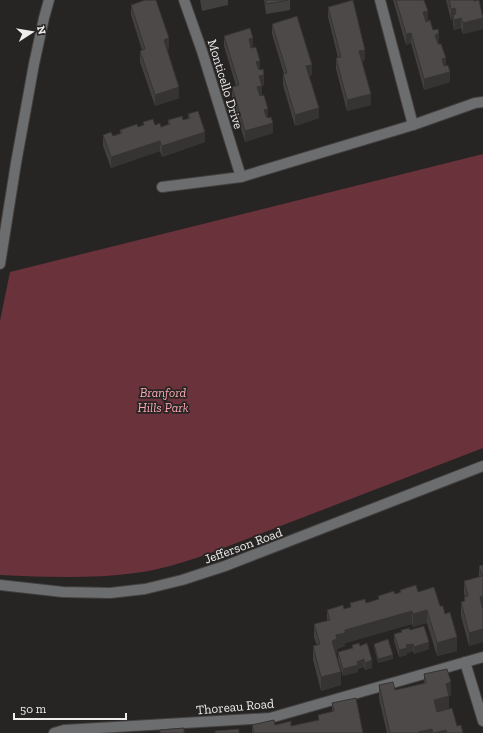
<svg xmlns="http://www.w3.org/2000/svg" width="483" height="733" viewBox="0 0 483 733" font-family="'Zilla Slab',serif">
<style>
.green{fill:#6a323a}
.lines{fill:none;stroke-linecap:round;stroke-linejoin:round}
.minor-casing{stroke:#434040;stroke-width:12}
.minor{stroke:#6c6d6e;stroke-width:10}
.wall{fill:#423f3f}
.shaded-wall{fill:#363333}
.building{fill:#4d4949;stroke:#363333}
.labels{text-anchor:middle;stroke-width:3.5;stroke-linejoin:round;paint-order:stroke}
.street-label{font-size:13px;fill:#efeced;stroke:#272424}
.park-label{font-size:13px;font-style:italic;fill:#fba7b0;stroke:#272424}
</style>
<rect width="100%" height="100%" fill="#272424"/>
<path class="green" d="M483 154V448L208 554C184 562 160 570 135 573 90 579 45 577 0 575V321L10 272Z"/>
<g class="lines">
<defs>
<g id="minor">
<path d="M184 0 202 51 241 177"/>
<path d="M380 0 413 125"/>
<path d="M162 187 241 177 413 125 475 103 483 102"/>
<path d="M0 264 16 163 34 64 44 18 49 0"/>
<path d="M0 585 63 592 110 593 145 589 182 580 225 566 483 466"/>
<path d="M465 662 483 721"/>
<path d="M54 733 64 730 270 718 483 657"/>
</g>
</defs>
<use href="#minor" class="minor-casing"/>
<use href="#minor" class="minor"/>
</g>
<g class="wall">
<path d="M200 0H228V5L202 11Z"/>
<path d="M264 0H290V10L266 14Z"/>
<path d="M393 0H424L428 21 433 30 439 44 446 66 450 82 424 90 411 43 406 45Z"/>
<path d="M446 0H474L483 17V29L463 34 461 28 454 30 453 25V20H451Z"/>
<path d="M131 5 169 49H167L179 98 155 106 140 62V51L142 50 131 15Z"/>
<path d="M328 7 365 60 362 61 371 105 347 111 336 69V58H338L328 17Z"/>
<path d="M272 24 312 75 309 76 319 118 295 126 283 85V74H284L272 34Z"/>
<path d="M224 36 253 48 260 70 264 85 262 86V96L273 133 245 142 232 98V87L236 86 224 46Z"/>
<path d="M188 114 205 142 162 157 160 151 111 168 103 146V135L113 136 120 134V130L138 127 143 125V122L161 127 168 124V120H183L188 119Z"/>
<path d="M483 565V642L469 646 461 616V602H464V597H465L464 594V581L479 577V566Z"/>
<path d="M400 590 418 592 440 606 457 651 437 656 427 623 413 627 412 624 345 643V646L337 649V653H336L341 685 321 691 313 660V646L317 645 314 638V624L327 621V610L344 609 350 607V603H366L378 599V596L395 594 400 592Z"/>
<path d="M401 630H410L429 649 414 654 413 651 407 653V655L399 657 394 641V634L401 632Z"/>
<path d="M374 644 393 659 378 663 374 647Z"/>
<path d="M352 645 360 646 372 668 365 670 364 667 358 669V672L343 676 338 659V652L352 648Z"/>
<path d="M424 674 451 696H449V709L457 726 463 733H387L379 699V685L395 690 424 683Z"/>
<path d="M332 703 363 733H252V725H275L291 726 318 720V715L332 712Z"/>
</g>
<g class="shaded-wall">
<path d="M455 8V19L453 15V20H451V9Z"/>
<path d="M428 11V21L423 23V12Z"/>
<path d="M461 18V28L454 30V20Z"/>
<path d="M483 18V29L463 34V23Z"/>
<path d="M411 33V43L406 45V34Z"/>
<path d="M439 33V44L435 45V35Z"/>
<path d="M169 38V49L164 50V40Z"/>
<path d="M253 38V48L249 49V39Z"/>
<path d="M365 50V60L359 62V51Z"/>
<path d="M446 58V68L442 69V59Z"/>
<path d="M260 61V71L256 72V62Z"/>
<path d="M312 65V75L306 77V66Z"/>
<path d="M450 72V82L424 90V79Z"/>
<path d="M264 75V85L262 86V96L257 98V87L259 76Z"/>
<path d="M179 87V98L155 106V95Z"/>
<path d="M371 94V105L347 111V100Z"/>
<path d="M319 108V118L295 126V115Z"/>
<path d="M268 109V119L264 121V110Z"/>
<path d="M273 123V133L245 142V131Z"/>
<path d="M205 132V142L162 157V146Z"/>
<path d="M160 141V151L111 168V157Z"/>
<path d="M483 596V610L480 597Z"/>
<path d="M427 610V623L413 627V614Z"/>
<path d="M412 611V624L345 643V646L337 649V653L332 654V641L336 635 345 630Z"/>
<path d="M483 629V642L469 646V633Z"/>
<path d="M457 637V651L437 656V643Z"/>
<path d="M429 642V649L414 654V647Z"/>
<path d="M413 644V651L407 653V655L399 657V650L406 645Z"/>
<path d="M393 655V659L378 663V659Z"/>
<path d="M364 659V667L358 669V672L343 676V669L357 662Z"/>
<path d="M372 660V668L365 670V663Z"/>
<path d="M341 672V685L321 691V677Z"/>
<path d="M451 682V696L446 697V684Z"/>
<path d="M449 696V710L434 714V700Z"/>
<path d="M432 729V733H418V732Z"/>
<path d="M446 730V733H435Z"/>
</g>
<g class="building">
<path d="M145 0H156L169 38 164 40 179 87 155 95 140 51 145 49 131 5Z"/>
<path d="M266 0H289L266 4Z"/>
<path d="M353 0 365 50 359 51 371 94 347 100 336 58 341 57 328 7Z"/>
<path d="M396 0H424L428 11 423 12 426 22 430 20 433 30 438 29 439 33 435 35 438 44H441L446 58 442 59 444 66 448 65 450 72 424 79 411 33 406 34Z"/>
<path d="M449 0H474V1L479 0 483 18 463 23 461 18 454 20 453 15 456 14 455 8 451 9Z"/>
<path d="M297 16 312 65 306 66 319 108 295 115 283 74 287 73 272 24Z"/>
<path d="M250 28 253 38 249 39 251 48 256 47 260 61 256 62 259 70 263 69 264 75 259 76 262 86 257 87 260 96 264 95 268 109 264 110 267 118 271 117 273 123 245 131 232 87 239 85 224 36Z"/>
<path d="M198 111 205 132 162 146 160 141 111 157 103 135 111 132 113 136 122 133 120 130 137 124 138 127 144 125 143 122 153 119 155 125 160 123 161 127 170 124 168 120 182 116 183 120 190 118 188 114Z"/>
<path d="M483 565V596L480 597 483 610V629L469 633 461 602 465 601 464 597 468 596 464 581 482 576 479 566Z"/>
<path d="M416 585 418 592 434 587 440 606H443L445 614 450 612 457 637 437 643 427 610 413 614 412 611 345 630V633L336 635 337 639 332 641 341 672 321 677 313 646 320 644 314 624 330 620 327 610 343 605 344 609 351 607 350 603 365 599 366 603 379 599 378 596 394 591 395 594 401 592 400 590Z"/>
<path d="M424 626 429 642 414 647 413 644 406 645 407 648 399 650 394 634 402 632 401 630 409 628 410 630Z"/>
<path d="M388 639 393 655 378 659 374 644Z"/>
<path d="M359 643 360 646 367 643 372 660 365 663 364 659 357 662 358 665 343 669 338 652 353 648 352 645Z"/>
<path d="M447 669 451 682 446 684 449 696 434 700 437 712 452 708 457 726 461 725 463 733H447L446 730 433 733 432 729 418 732 419 733H390L379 685 393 682 395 690 426 683 424 674Z"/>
<path d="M356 698 363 733H254L252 725 274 720 275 725 291 721V726L319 720 318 715 334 711 332 703Z"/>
<path d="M184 728V733H160V730Z"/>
<path d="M239 729V733H215V731Z"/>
</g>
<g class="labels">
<g class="street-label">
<text transform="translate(226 84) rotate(73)" y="5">Monticello Drive</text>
<text transform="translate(243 545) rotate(-20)" y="5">Jefferson Road</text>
<text transform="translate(235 706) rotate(-5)" y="5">Thoreau Road</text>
</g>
<g class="park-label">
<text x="163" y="397">Branford<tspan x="163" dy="15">Hills Park</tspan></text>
</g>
</g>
<g transform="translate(32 32) rotate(78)" stroke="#272424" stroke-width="3" paint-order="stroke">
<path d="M0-3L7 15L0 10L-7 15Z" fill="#efeced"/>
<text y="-6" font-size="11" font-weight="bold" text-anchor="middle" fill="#efeced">N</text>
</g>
<path d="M14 713v6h112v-6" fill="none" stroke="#efeced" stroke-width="2"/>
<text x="20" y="713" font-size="12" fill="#efeced" stroke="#272424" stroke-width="3" paint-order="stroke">50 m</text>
</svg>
